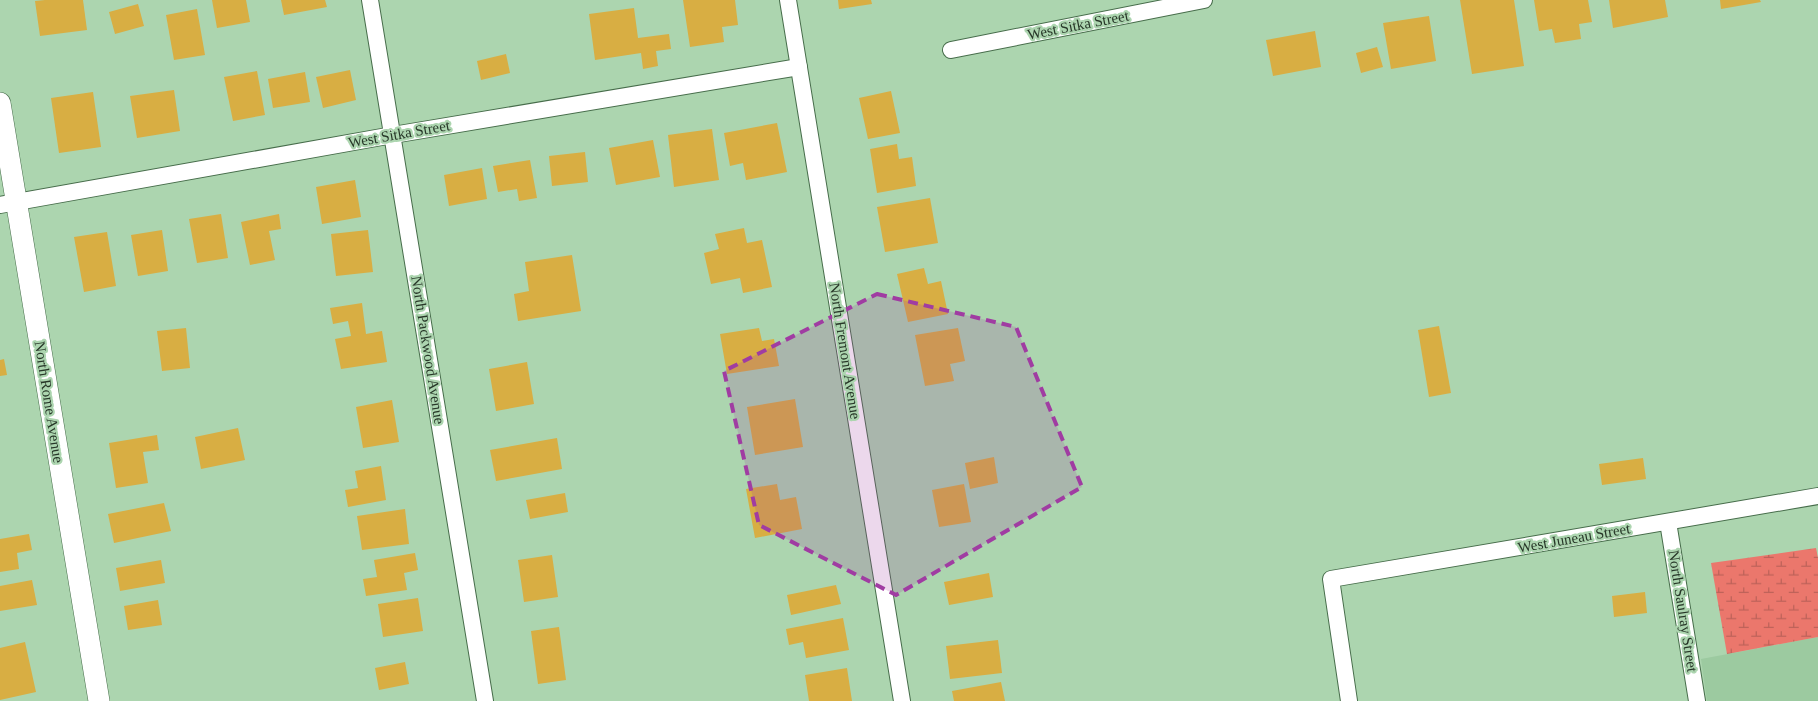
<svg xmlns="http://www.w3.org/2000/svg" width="1818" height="701" viewBox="0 0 1818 701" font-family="'Times New Roman',serif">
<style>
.built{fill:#9ccaa0}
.wetland{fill:url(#wetland-marsh)}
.building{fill:#d8ae43}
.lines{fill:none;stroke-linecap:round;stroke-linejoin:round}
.minor-casing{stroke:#476d4b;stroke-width:18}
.tertiary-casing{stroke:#476d4b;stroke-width:22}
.minor{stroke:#fff;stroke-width:16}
.tertiary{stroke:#fff;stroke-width:21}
.marked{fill:#a03ca2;fill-opacity:0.2;stroke:#a03ca2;stroke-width:4;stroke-dasharray:10 6;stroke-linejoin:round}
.labels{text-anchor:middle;stroke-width:4.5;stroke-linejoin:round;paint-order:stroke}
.street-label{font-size:15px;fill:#273728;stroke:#acd5af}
</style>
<defs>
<pattern id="wetland-marsh" width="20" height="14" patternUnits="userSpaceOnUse" patternTransform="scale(1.25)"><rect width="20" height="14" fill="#eb776c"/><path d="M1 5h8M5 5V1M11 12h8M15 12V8" fill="none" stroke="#be6259"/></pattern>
</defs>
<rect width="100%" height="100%" fill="#acd5af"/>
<path class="built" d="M1818 637V701H1707L1701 659Z"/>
<path class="wetland" d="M1816 548 1818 558V637L1727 654 1711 563Z"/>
<g class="building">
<path d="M45 0H83L87 30 40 36 35 1Z"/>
<path d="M212 0H246L250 22 217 28Z"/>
<path d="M281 0H325L327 7 284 15Z"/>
<path d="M683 0H735L738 25 722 27 724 42 690 47Z"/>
<path d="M838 0H871L872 4 839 9Z"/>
<path d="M1460 0H1514L1524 66 1472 74Z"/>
<path d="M1534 0H1588L1592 22 1579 24 1581 39 1555 43 1552 29 1539 31Z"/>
<path d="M1609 0H1665L1668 17 1613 28Z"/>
<path d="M1720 0H1760L1761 2 1721 9Z"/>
<path d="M138 4 144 26 115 34 109 12Z"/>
<path d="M634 8 638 38 669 34 671 49 656 51 658 66 643 69 641 53 595 60 589 14Z"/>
<path d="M197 9 205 55 174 60 166 15Z"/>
<path d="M1429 16 1436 61 1391 69 1383 23Z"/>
<path d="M1315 31 1321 67 1273 76 1266 40Z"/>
<path d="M1377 47 1383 67 1361 73 1356 53Z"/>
<path d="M506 54 510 73 481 80 477 61Z"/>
<path d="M350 70 356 100 323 108 316 77Z"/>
<path d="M257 71 265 115 233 121 224 77Z"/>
<path d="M305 72 310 102 273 108 268 79Z"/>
<path d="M174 90 180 131 137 138 130 96Z"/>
<path d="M891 91 900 133 868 139 859 98Z"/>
<path d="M93 92 101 147 59 153 51 98Z"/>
<path d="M777 123 787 172 746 180 743 163 730 166 724 133Z"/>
<path d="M712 129 719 180 674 187 668 135Z"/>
<path d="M653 140 660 177 616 185 609 148Z"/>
<path d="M897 144 899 159 912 157 916 186 877 193 870 149Z"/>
<path d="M585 152 588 182 552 186 549 156Z"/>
<path d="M530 160 537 198 519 201 517 189 498 192 493 166Z"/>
<path d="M482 168 487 199 449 206 444 175Z"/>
<path d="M355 180 361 217 322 224 316 187Z"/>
<path d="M930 198 938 243 885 252 877 207Z"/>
<path d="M221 214 228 258 197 263 189 219Z"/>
<path d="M279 214 281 229 269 231 275 260 250 265 241 222Z"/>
<path d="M744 228 747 243 762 240 772 287 743 293 740 278 711 284 704 253 719 249 715 234Z"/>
<path d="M162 230 168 271 138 276 131 235Z"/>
<path d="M368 230 373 272 336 276 331 234Z"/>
<path d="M107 232 116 286 84 292 74 237Z"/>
<path d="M572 255 581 311 518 321 514 294 529 291 525 262Z"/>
<path d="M924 268 928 284 941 281 948 314 908 322 897 274Z"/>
<path d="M362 303 366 334 382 331 387 362 341 369 335 339 351 336 348 321 333 324 330 308Z"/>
<path d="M1439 326 1451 393 1429 397 1418 330Z"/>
<path d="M186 328 190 368 162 371 157 331Z"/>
<path d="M759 328 762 341 774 339 779 366 727 374 720 334Z"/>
<path d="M958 328 965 361 950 364 954 381 925 386 915 335Z"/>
<path d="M4 359 7 375 0 376V360Z"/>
<path d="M527 362 534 404 496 411 489 369Z"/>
<path d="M795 399 803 447 755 455 747 407Z"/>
<path d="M392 400 399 442 363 448 356 407Z"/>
<path d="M238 428 245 460 201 469 195 437Z"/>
<path d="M157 435 159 450 143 452 148 483 116 488 109 443Z"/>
<path d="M557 438 562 469 496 481 490 450Z"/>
<path d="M994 457 998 483 970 489 965 463Z"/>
<path d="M1643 458 1646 479 1602 485 1599 464Z"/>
<path d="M381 466 386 500 348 507 345 490 358 488 355 471Z"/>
<path d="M777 484 780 500 796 497 802 529 755 538 746 489Z"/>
<path d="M964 484 971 522 939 527 932 490Z"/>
<path d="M565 493 568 512 530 519 526 500Z"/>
<path d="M164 503 171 531 114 543 108 514Z"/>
<path d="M405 509 409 544 362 550 357 516Z"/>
<path d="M29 534 32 550 17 553 19 569 0 572V539Z"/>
<path d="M415 553 418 570 404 573 407 590 366 596 363 579 377 577 374 560Z"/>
<path d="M552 555 558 597 524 602 518 560Z"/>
<path d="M161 560 165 583 120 591 116 568Z"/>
<path d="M989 573 993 597 949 605 944 582Z"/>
<path d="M32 580 37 605 0 611V586Z"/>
<path d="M836 585 841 604 791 615 787 595Z"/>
<path d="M1645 592 1647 613 1614 617 1612 596Z"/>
<path d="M418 598 423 631 383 637 378 604Z"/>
<path d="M158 600 162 625 128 630 124 606Z"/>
<path d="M843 618 849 650 806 658 803 642 789 645 786 629Z"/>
<path d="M559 627 566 680 538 684 531 631Z"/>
<path d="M998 640 1002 673 950 679 946 646Z"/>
<path d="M25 642 36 692 0 700V648Z"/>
<path d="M405 662 409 684 379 690 375 668Z"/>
<path d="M847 668 852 701H809L805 675Z"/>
<path d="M1001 682 1005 701H954L952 691Z"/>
</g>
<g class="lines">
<defs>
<g id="minor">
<path d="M370 0 485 701"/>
<path d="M788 0 902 701"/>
<path d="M951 50 1204 0"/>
<path d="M0 205 393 135 799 67"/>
<path d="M1668 522 1697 701"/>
<path d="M1349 701 1331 579 1818 496"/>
</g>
<path id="tertiary" d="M0 103 99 701"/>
</defs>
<use href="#minor" class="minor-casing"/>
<use href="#tertiary" class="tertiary-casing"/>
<use href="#minor" class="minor"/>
<use href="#tertiary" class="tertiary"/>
</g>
<path class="marked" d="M877 294 1016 327 1082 487 896 595 759 525 724 371Z"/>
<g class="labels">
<g class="street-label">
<text transform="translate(1078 25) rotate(-11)" y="5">West Sitka Street</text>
<text transform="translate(399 134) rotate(-10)" y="5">West Sitka Street</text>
<text transform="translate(428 350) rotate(81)" y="5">North Packwood Avenue</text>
<text transform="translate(845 351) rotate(81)" y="5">North Fremont Avenue</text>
<text transform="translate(49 402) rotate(81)" y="5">North Rome Avenue</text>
<text transform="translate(1574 538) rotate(-10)" y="5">West Juneau Street</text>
<text transform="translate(1683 611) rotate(81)" y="5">North Saulray Street</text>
</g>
</g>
</svg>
